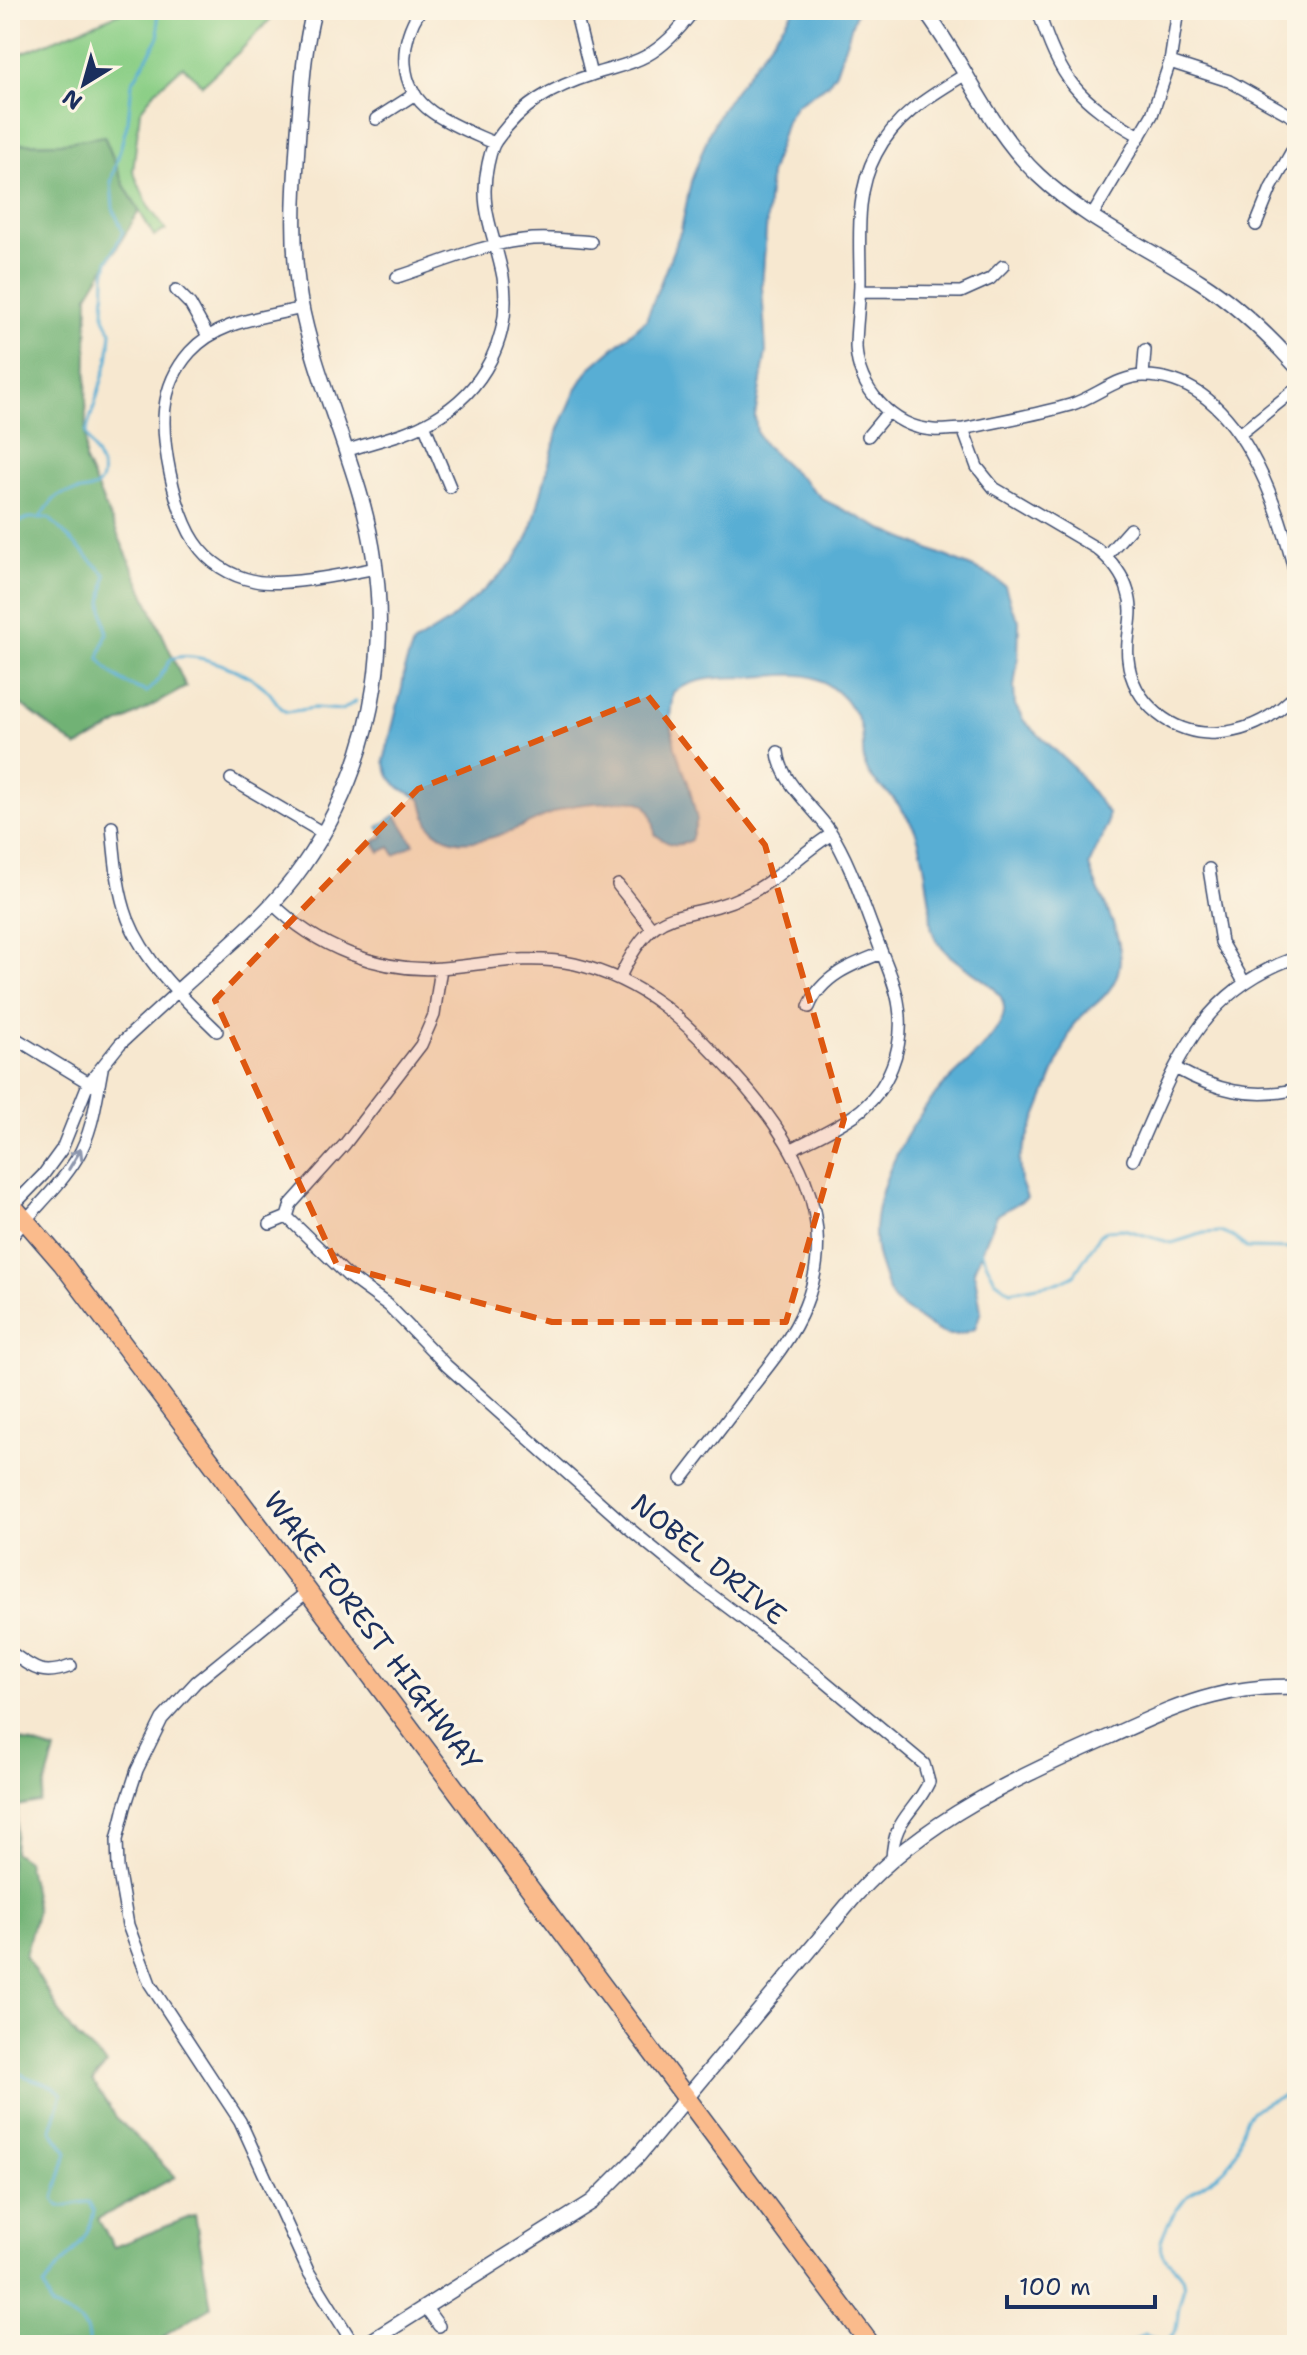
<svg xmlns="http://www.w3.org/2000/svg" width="1307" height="2355" viewBox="0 0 1307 2355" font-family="'Shantell Sans',sans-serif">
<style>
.green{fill:#8ccf87;stroke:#547f72;stroke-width:2}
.forest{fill:#71b274;stroke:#467069;stroke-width:2}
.water{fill:#58aed4;stroke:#3a6e99;stroke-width:2}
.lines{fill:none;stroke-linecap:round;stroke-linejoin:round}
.stream{stroke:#58aed4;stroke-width:3}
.minor-casing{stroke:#3c4b6f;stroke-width:14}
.tertiary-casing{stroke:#3c4b6f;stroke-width:17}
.trunk-casing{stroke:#3c4b6f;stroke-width:21}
.minor{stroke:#fff;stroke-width:11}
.tertiary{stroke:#fff;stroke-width:14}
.trunk{stroke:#fabb8c;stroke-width:18}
.oneway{stroke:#8d97ae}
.marked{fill:#de5710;fill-opacity:0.2;stroke:#de5710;stroke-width:6;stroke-dasharray:16 10;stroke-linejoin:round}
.labels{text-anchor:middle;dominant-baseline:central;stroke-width:7;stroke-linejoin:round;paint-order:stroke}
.street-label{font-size:28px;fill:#1b2f5e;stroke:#fcf5e5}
</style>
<rect width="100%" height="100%" fill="#fcf5e5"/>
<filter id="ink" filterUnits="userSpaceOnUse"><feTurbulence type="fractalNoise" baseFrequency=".0125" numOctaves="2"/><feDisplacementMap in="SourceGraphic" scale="16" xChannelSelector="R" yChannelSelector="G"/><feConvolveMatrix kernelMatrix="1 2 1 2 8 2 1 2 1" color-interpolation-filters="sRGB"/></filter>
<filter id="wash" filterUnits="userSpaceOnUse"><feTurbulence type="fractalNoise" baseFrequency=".006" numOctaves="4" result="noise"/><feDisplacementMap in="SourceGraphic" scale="32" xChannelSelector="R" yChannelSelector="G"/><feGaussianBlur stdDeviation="1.8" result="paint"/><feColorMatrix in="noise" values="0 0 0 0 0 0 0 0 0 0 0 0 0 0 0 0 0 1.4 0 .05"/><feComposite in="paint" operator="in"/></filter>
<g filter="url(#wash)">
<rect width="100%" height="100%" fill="#f7e8d0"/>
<path class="green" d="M 127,10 L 279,10 L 240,51 L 202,85 L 183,66 L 156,90 L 140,111 L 133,171 L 148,206 L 166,230 L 154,236 L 124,185 L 104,136 L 61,143 L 10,144 L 10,58 Z"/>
<path class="forest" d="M 104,136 L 124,185 L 139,211 L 88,295 L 85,461 L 186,687 L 77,747 L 10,696 L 10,144 L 61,143 Z
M 10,1737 L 55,1751 L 40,1802 L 18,1806 L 14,1852 L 27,1861 L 37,1910 L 25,1955 L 72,2032 L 107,2064 L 92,2081 L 116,2117 L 175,2177 L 98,2219 L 114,2247 L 195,2215 L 211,2307 L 170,2331 L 157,2345 L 10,2345 Z"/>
<path class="water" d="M 794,10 L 857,10 L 836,72 L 828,84 L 796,105 L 786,121 L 770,175 L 762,287 L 766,352 L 755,416 L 757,433 L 764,444 L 824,500 L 886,531 L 990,575 L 1005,586 L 1012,608 L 1019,620 L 1018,658 L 1014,687 L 1015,705 L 1024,721 L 1072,766 L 1108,813 L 1107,826 L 1089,865 C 1101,907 1142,954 1105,995 C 1095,1006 1083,1013 1073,1025 L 1019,1160 L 1021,1182 L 1027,1198 L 997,1215 L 974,1270 L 981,1311 L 975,1329 C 968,1331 958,1336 951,1335 C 937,1334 921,1319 909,1312 C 888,1299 889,1291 881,1268 C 858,1208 908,1120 951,1078 C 966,1063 1006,1030 1004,1007 C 1002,978 942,966 932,930 C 930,922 931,913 930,905 C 927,884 923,847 914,828 C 908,818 901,807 893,798 C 886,790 873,783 868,772 C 861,760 864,744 862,731 C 858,709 835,686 815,678 C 798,672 773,676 755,677 C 724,678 699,675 673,692 L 670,717 L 675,747 L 689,785 L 697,820 L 691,840 C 676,848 668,845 655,834 C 652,801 643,798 611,802 C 598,803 582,803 568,807 C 531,818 465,865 431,827 C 426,822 424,807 421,799 L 398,787 L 389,776 L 384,761 L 402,688 L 405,667 L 413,644 L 448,622 L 494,581 L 514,561 L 526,541 L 533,524 L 557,433 L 577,388 L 589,369 L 646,320 L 681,230 L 691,181 L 710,131 L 723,107 Z
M 396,815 L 414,844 L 395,855 L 390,847 L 380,852 L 374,842 L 384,836 L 378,827 Z"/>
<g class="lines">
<path class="stream" d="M 41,516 C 46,510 51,501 58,496 C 72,488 107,497 102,469 C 99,456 89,446 86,433 L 108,360 L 110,344 L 111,332 L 104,317 L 105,275 L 108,261 L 123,232 L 113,208 L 111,182 L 128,121 L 132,83 L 159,37 L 157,10
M 10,526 L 29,518 L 49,518 L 106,575 L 102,603 L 107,633 L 99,658 C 110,676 127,685 147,692 L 158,680 L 171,659 C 193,649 248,672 265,688 C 274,696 276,705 286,712 L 314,708 L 342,710 L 356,701
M 981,1251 L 995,1280 L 1010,1291 L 1060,1282 L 1074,1275 L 1100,1235 L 1108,1230 L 1123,1229 L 1172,1243 L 1204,1233 L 1220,1232 L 1233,1237 L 1247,1248 L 1297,1249
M 10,2066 C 26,2082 49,2080 62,2094 L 51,2130 L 67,2152 L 54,2199 L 59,2206 C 70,2207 78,2201 89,2202 L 94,2211 C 88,2247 60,2259 44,2287 L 52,2307 C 73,2316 87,2320 90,2345
M 1127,2345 L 1145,2334 L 1164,2342 C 1180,2334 1176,2321 1179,2306 C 1181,2295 1186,2288 1182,2277 C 1176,2263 1157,2259 1161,2242 C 1164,2228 1178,2205 1189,2195 C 1203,2182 1220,2178 1231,2161 C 1242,2145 1238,2124 1253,2111 C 1264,2101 1283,2097 1297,2090"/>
</g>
</g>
<g filter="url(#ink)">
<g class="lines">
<defs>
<path id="minor" d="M 420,10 C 399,43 397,87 432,112 C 450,125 474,134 494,143
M 575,10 L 591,75
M 1038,10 C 1060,80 1077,100 1140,136
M 1170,62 L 1229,81 L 1297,119
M 966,74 C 930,96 896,115 876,154 C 855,193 860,237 860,280 C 860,302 856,325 856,347 C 858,388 891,427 933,430 C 943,431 953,429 963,429 C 999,421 1035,415 1070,405 C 1096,397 1117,376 1144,376 C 1239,376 1280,508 1297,582
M 376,119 L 415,94
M 1092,216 L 1152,115 L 1170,62 L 1178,10
M 1256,225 L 1271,188 L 1297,142
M 397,277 C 438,264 480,245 523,240 C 545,237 568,240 591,242
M 176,290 L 190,304 L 208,336
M 860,291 L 961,292 L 990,279 L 1003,266
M 302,308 C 263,318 219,320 190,352 C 158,388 161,429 170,473 C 181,524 197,569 255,581 C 284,587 345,574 376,568
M 1143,376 L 1145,350
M 424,424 L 450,487
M 963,429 L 977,467 L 994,488 L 1096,548 C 1111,560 1123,574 1128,592 C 1136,615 1125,636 1128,659 C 1132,703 1173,736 1217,733 C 1249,731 1276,716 1297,693
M 1240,434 L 1297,388
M 868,436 L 888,412
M 346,451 C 374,441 407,435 432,420 C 484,391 513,336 503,277 C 495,235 478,208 488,164 C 490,156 491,148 496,141 C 521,104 553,87 594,74 C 612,68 630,65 646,56 C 666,45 681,28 694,10
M 1106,556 L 1130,529
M 778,752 C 781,783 813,806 830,831 C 851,864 862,902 876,937 C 884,960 896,983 899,1007 C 905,1046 889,1090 856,1114 C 836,1128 813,1138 792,1149
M 231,779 L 323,833
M 112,827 C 115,858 117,890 128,919 C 145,963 184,999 217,1031
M 1209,869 L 1221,942 L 1244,982
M 618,885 L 651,927
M 272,903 C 316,947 380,973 442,968 C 488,964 529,954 575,964 C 646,981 684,1021 732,1072 C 791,1136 842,1216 805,1306 C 793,1336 772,1362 752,1387 C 729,1418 706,1448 682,1479
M 441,968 L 434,1015 L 421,1045 L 345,1144 L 291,1204 L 287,1217 L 347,1275 L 388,1305 L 447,1366 L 631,1530 L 697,1584 L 816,1674 L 924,1764 L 929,1782 C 914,1814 893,1818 892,1860
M 619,979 C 658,895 679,927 746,895 C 778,880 802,852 832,834
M 809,1007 C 821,976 853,964 882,953
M 10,1035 L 94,1086
M 1175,1068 C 1215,1090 1252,1100 1297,1089
M 1133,1160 C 1174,1070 1195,992 1297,957
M 10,1209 L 43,1175 L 62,1149 L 88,1084 L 120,1044 L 178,991
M 270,1224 L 287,1217
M 10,1239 C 31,1211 59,1188 77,1158 C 93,1131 96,1100 102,1069
M 308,1591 L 196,1682 L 162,1719 L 137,1770 L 125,1807 L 117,1840 L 118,1868 L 128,1925 L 150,1984 L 240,2121 L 308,2271 L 354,2345
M 10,1652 C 34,1669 42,1677 71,1666
M 426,2308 L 439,2326"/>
<path id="tertiary" d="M 924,10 C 965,63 988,128 1038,175 C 1085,220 1147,247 1201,282 C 1237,305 1268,335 1297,367
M 178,991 C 220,952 269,915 302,867 C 380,755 398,621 359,491 C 341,430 311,361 300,299 C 290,241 295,182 299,124 C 302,85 304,47 314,10
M 365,2345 L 592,2202 L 638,2156 L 855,1896 C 923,1820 1020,1776 1111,1736 C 1144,1721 1177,1705 1213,1696 C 1240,1689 1269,1686 1297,1687"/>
<path id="trunk" d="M 10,1203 L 62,1263 L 147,1376 L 871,2345"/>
</defs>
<use href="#minor" class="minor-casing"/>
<use href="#tertiary" class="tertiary-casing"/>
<use href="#trunk" class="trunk-casing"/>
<use href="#minor" class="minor"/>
<use href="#tertiary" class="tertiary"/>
<use href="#trunk" class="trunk"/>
</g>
<defs><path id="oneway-shaft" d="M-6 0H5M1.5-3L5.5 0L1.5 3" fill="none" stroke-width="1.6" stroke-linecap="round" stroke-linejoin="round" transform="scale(2)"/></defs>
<use class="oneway" href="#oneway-shaft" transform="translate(75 1159) rotate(-59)"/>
</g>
<path class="marked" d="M 648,696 L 765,845 L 844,1119 L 786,1322 L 552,1322 L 337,1265 L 215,1000 L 418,789 Z"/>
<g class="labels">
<g class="street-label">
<text transform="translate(709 1559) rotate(39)">NOBEL DRIVE</text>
<text transform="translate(373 1631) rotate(53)">WAKE FOREST HIGHWAY</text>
</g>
</g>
<rect width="1307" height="2355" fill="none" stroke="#fcf5e5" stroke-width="40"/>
<g transform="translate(84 84) rotate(217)" stroke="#fcf5e5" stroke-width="6" paint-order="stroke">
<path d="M0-6L14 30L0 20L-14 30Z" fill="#1b2f5e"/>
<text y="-12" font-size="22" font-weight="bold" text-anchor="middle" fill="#1b2f5e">N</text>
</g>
<path d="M1007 2295v12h148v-12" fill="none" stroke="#1b2f5e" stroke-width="4"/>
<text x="1019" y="2295" font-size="24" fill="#1b2f5e" stroke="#fcf5e5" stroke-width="6" paint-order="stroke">100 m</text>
</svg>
